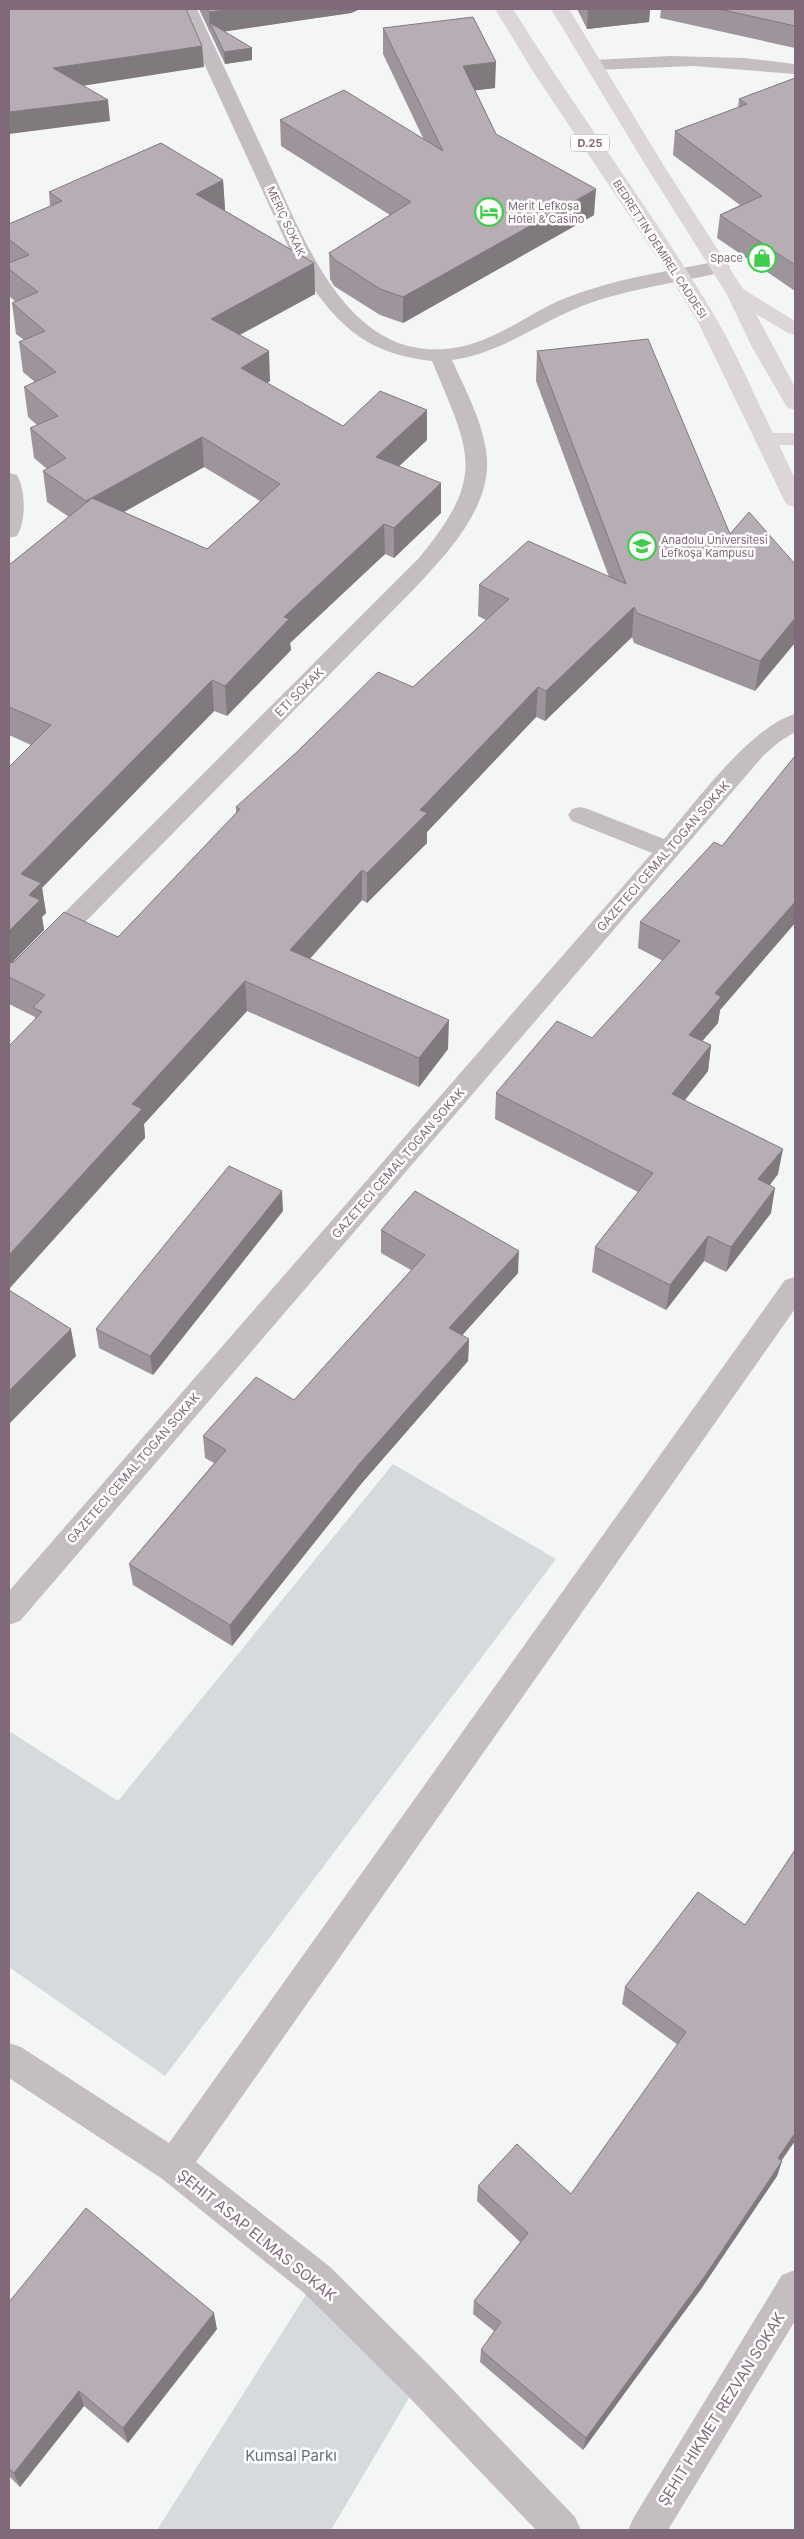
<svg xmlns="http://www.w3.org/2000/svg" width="804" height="2539" viewBox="0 0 804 2539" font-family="Inter,sans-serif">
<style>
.green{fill:#d5dadc}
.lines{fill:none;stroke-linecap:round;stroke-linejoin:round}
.minor{fill:#c4bec2;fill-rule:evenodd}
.major{fill:#dcd5d9;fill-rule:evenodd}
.wall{fill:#9d959b;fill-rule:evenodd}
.shaded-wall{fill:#80797e}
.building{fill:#b7adb4;stroke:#80797e}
.labels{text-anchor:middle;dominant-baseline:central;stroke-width:5;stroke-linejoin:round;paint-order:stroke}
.shield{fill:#fff;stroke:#a696a1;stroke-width:1}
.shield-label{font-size:11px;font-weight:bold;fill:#806979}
.far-poi-label{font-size:11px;fill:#806979;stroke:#fff;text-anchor:start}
.far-street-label{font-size:11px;fill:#806979;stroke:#fff}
.street-label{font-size:12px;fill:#806979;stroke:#fff}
.near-street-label{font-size:15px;fill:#806979;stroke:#fff}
.near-park-label{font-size:15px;fill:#676d78;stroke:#fff}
</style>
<rect width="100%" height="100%" fill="#f4f6f6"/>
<path class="green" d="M 393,1464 L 556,1559 L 165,2076 L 9,1967 L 9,1731 L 118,1801 Z
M 316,2279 L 419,2381 L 331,2530 L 157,2530 Z"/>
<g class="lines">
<path class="minor" d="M 179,9 L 197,9 C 220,59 244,109 267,159 C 305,240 349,372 464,346 C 499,338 530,313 563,299 C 613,279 667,271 720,261 L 727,263 L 730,267 L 727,271 C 679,283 629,288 582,306 C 538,323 500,354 452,360 C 465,389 481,418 486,450 C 495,504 449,551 415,588 L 18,990 L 9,992 L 9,968 L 418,559 C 488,475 470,453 432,361 C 360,353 335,321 296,264 Z
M 670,56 L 744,58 L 795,64 L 795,74 L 694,66 L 594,70 L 588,69 L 585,65 L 588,61 L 594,60 Z
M 9,473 L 17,475 C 26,490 26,522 17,536 L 9,538 Z
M 795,714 L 795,732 L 779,742 L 763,756 L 20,1621 L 9,1625 L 9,1591 L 652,853 L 572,821 L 568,815 L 572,809 L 580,807 L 588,809 L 664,839 C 695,803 750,727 795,714 Z
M 795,1277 L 795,1309 L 196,2162 L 329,2266 L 432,2368 L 575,2517 L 581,2530 L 536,2530 L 406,2394 L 303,2292 L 161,2178 L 9,2078 L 9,2043 L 21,2047 L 169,2143 L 785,1280 Z
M 795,2270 L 795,2321 L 668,2530 L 628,2530 L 634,2517 L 782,2275 Z"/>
<path class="major" d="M 495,9 L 513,9 C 578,114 654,213 717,320 C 738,356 754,395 773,433 L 795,433 L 795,445 L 779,445 L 795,479 L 795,507 L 787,505 L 784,500 L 698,322 L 669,275 L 534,73 Z
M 551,9 L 569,9 L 664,166 L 743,289 L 795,321 L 795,335 L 788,333 L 756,314 L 795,387 L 795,410 L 788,408 L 785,404 L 752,347 L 726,293 L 646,166 Z"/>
</g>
<path class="wall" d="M 199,9 L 360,9 L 351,13 L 224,31 L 252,48 L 252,60 L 225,64 Z
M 577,9 L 650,9 L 649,22 L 587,29 Z
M 661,9 L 795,9 L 795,48 L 660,18 Z
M 383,28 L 495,88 L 475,90 L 496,134 L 594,215 L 403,323 L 380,315 L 334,286 L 330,279 L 329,253 L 390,215 L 281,146 L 280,120 L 424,140 L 383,54 Z
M 795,78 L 795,291 L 717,238 L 720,215 L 740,205 L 673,155 L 675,131 L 738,108 L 739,99 Z
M 223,180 L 225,210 L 224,210 L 314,263 L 315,294 L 240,335 L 270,381 L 267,383 L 343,426 L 427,410 L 427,440 L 399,466 L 441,513 L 394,558 L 385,554 L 290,643 L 291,650 L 227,716 L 214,711 L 42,887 L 46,913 L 42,917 L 44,930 L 12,962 L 118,937 L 236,814 L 236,807 L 413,687 L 486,620 L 478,616 L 479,585 L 609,577 L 536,381 L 537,351 L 730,534 L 795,564 L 755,691 L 634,643 L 632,637 L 545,721 L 536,717 L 427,832 L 427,843 L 367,903 L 362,900 L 310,959 L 448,1049 L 419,1087 L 247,1011 L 144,1124 L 145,1138 L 35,1019 L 35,1017 L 9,1004 L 9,767 L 31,745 L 9,735 L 9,565 L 69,517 L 47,502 L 43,471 L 47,469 L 34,458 L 30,428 L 37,425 L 28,417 L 24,387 L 35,382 L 23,372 L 19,342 L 24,340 L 16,334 L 12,303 L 16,302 L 9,296 L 9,224 L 50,206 L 49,192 ZM 204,467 L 260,501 L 207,549 L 124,512 Z
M 795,756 L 795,923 L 720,1010 L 718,1023 L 702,1041 L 711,1045 L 708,1071 L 684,1101 L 778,1174 L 770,1185 L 771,1213 L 726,1272 L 704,1261 L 666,1310 L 592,1272 L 595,1247 L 638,1192 L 495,1119 L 496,1093 L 592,1038 L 663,961 L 638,948 L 640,922 L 722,846 Z
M 283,1211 L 153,1375 L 99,1348 L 96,1329 Z
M 381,1230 L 518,1273 L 462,1335 L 469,1339 L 468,1361 L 361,1484 L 232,1646 L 133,1585 L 129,1564 L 214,1463 L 205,1458 L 203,1436 L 294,1400 L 411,1270 L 381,1253 Z
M 698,1892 L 782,2161 L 777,2176 L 701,2289 L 583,2450 L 480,2362 L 481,2350 L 494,2331 L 473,2314 L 474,2301 L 520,2242 L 477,2201 L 478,2186 L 571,2194 L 678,2045 L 622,2004 L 625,1987 Z
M 9,2302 L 217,2329 L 128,2443 L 84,2406 L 20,2487 L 9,2476 Z"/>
<path class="shaded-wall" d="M 233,9 L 360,9 L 351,13 L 215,33 L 210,23 L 210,33 L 209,12 Z
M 588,9 L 650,9 L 649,22 L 587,29 Z
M 202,46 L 204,67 L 56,90 L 53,68 Z
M 252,48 L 252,60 L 225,64 L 224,52 Z
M 496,62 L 495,88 L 462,92 L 463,66 Z
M 108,100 L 110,121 L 9,134 L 9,112 Z
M 223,180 L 225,210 L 198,224 L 196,194 Z
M 596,189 L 594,215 L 403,323 L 403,297 Z
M 314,263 L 315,294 L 213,349 L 211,319 Z
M 269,351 L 270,381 L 243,398 L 241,368 Z
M 427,410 L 427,440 L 377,487 L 376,457 Z
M 202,437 L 204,467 L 90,531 L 86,501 Z
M 441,483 L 441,513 L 394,558 L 394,528 Z
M 384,524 L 385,554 L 290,643 L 291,650 L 227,716 L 225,686 L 284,617 Z
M 634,607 L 632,637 L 545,721 L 546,691 Z
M 795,618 L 795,643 L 755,691 L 760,661 Z
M 212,680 L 214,711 L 42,888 L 46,913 L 42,917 L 44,930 L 9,966 L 9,931 L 21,874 Z
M 538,687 L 536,717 L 427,832 L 427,843 L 367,903 L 367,873 L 420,810 Z
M 362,870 L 362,900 L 291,979 L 290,950 Z
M 795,902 L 795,923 L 720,1010 L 718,1023 L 685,1061 L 689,1035 L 715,993 Z
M 245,981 L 247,1011 L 144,1124 L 145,1138 L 9,1289 L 9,1255 L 132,1104 Z
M 449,1020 L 448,1049 L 419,1087 L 419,1058 Z
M 711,1045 L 708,1071 L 669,1120 L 672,1094 Z
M 783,1149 L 778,1174 L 754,1205 L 758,1179 Z
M 775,1188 L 771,1213 L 726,1272 L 731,1247 Z
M 282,1191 L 283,1211 L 153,1375 L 150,1356 Z
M 708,1236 L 704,1261 L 666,1310 L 670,1285 Z
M 519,1251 L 518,1273 L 449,1350 L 449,1328 Z
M 71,1329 L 76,1356 L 9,1424 L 9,1391 Z
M 469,1339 L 468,1361 L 361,1484 L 232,1646 L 230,1625 L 360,1463 Z
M 795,2133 L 795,2141 L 773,2173 L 778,2158 Z
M 782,2161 L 777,2176 L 701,2289 L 583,2450 L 586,2438 Z
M 214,2313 L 217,2329 L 128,2443 L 123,2428 Z
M 79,2391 L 84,2406 L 20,2487 L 14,2473 Z"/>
<path class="building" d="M 9,9 L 186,9 L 202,46 L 53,68 L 108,100 L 9,112 Z
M 207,9 L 233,9 L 209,12 Z
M 719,9 L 795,9 L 795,26 Z
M 473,17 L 496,62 L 463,66 L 496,134 L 596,189 L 403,297 L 380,289 L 334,259 L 329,253 L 411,202 L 280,120 L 344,90 L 443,151 L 383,28 Z
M 210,23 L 212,24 L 252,48 L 224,52 Z
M 795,78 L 795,265 L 720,215 L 762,196 L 675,131 L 747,104 L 739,99 Z
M 161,143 L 223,180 L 196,194 L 314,263 L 211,319 L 269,351 L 241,368 L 343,426 L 380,391 L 427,410 L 376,457 L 441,483 L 394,528 L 384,524 L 284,617 L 289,619 L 225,686 L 212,680 L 21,874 L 41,883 L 29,895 L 40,900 L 9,931 L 9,767 L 51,725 L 9,707 L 9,565 L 92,498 L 207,549 L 280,484 L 202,437 L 86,501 L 43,471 L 66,458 L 30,428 L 58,416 L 24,387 L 56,372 L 19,342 L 45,331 L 12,303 L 38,292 L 9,269 L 9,263 L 29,255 L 9,239 L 9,224 L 62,201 L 49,192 Z
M 648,339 L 730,534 L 749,512 L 795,564 L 795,618 L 760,661 L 637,613 L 634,607 L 546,691 L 538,687 L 420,810 L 427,813 L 367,873 L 362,870 L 290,950 L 449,1020 L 419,1058 L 245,981 L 132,1104 L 142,1109 L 9,1255 L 9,1046 L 42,1012 L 33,1007 L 45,995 L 9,977 L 9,963 L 14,962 L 64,912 L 118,937 L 240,809 L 236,807 L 298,751 L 378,672 L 413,687 L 509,599 L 479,585 L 528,541 L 626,584 L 537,351 Z
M 795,756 L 795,902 L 715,993 L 721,997 L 689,1035 L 711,1045 L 672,1094 L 783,1149 L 758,1179 L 775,1188 L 731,1247 L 708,1236 L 670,1285 L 595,1247 L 653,1173 L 496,1093 L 557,1021 L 592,1038 L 680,941 L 640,922 L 714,842 L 722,846 Z
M 229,1166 L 282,1191 L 150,1356 L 96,1329 Z
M 415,1191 L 519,1251 L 449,1328 L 469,1339 L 360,1463 L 230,1625 L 129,1564 L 226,1450 L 203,1436 L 256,1377 L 294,1400 L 425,1255 L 381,1230 Z
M 9,1290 L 71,1329 L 9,1391 Z
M 795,1850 L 795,2133 L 778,2158 L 782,2161 L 705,2276 L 586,2438 L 481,2350 L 501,2322 L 474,2301 L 528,2233 L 478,2186 L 517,2144 L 571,2194 L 686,2032 L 625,1987 L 698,1892 L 745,1925 Z
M 86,2208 L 214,2313 L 123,2428 L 79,2391 L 14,2473 L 9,2469 L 9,2302 Z"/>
<defs>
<symbol id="hotel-ring" viewBox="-11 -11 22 22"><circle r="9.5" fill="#fff" stroke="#3ecc4b" stroke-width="1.5"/><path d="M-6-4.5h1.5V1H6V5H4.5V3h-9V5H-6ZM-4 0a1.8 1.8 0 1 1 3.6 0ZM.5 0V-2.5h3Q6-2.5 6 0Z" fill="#3ecc4b"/></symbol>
<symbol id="shop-ring" viewBox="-11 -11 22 22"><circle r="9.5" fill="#fff" stroke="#3ecc4b" stroke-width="1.5"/><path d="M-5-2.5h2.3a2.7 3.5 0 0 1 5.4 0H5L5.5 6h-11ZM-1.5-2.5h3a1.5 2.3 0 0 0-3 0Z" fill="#3ecc4b"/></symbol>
<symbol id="university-ring" viewBox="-11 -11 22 22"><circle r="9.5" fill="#fff" stroke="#3ecc4b" stroke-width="1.5"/><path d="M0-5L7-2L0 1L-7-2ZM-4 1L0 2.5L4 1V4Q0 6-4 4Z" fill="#3ecc4b"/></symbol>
</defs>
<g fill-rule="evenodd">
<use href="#hotel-ring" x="473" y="196" width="32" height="32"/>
<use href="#shop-ring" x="746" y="242" width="32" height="32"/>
<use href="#university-ring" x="626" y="530" width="32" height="32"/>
</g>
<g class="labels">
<rect class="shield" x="571" y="134.5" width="38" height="17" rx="4"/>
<g class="shield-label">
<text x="590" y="143">D.25</text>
</g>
<g class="far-poi-label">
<text x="508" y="206">Merit Lefkoşa<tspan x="508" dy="13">Hotel &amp; Casino</tspan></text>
<text x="743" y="258" text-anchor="end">Space</text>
<text x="661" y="540">Anadolu Üniversitesi<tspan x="661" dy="13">Lefkoşa Kampusu</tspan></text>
</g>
<g class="far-street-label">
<text transform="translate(286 221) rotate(65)">MERIÇ SOKAK</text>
<text transform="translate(660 249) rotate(57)">BEDRETTIN DEMIREL CADDESI</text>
</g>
<g class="street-label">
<text transform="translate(299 692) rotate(-45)">ETI SOKAK</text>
<text transform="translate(663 856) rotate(-49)">GAZETECI CEMAL TOGAN SOKAK</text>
<text transform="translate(398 1163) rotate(-49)">GAZETECI CEMAL TOGAN SOKAK</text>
<text transform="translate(133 1468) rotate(-49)">GAZETECI CEMAL TOGAN SOKAK</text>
</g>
<g class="near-street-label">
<text transform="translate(257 2235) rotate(39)">ŞEHIT ASAP ELMAS SOKAK</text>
<text transform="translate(721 2409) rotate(-58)">ŞEHIT HIKMET REZVAN SOKAK</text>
</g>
<g class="near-park-label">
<text x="291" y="2455">Kumsal Parkı</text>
</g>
</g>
<rect width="804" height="2539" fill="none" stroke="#806979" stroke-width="20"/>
</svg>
